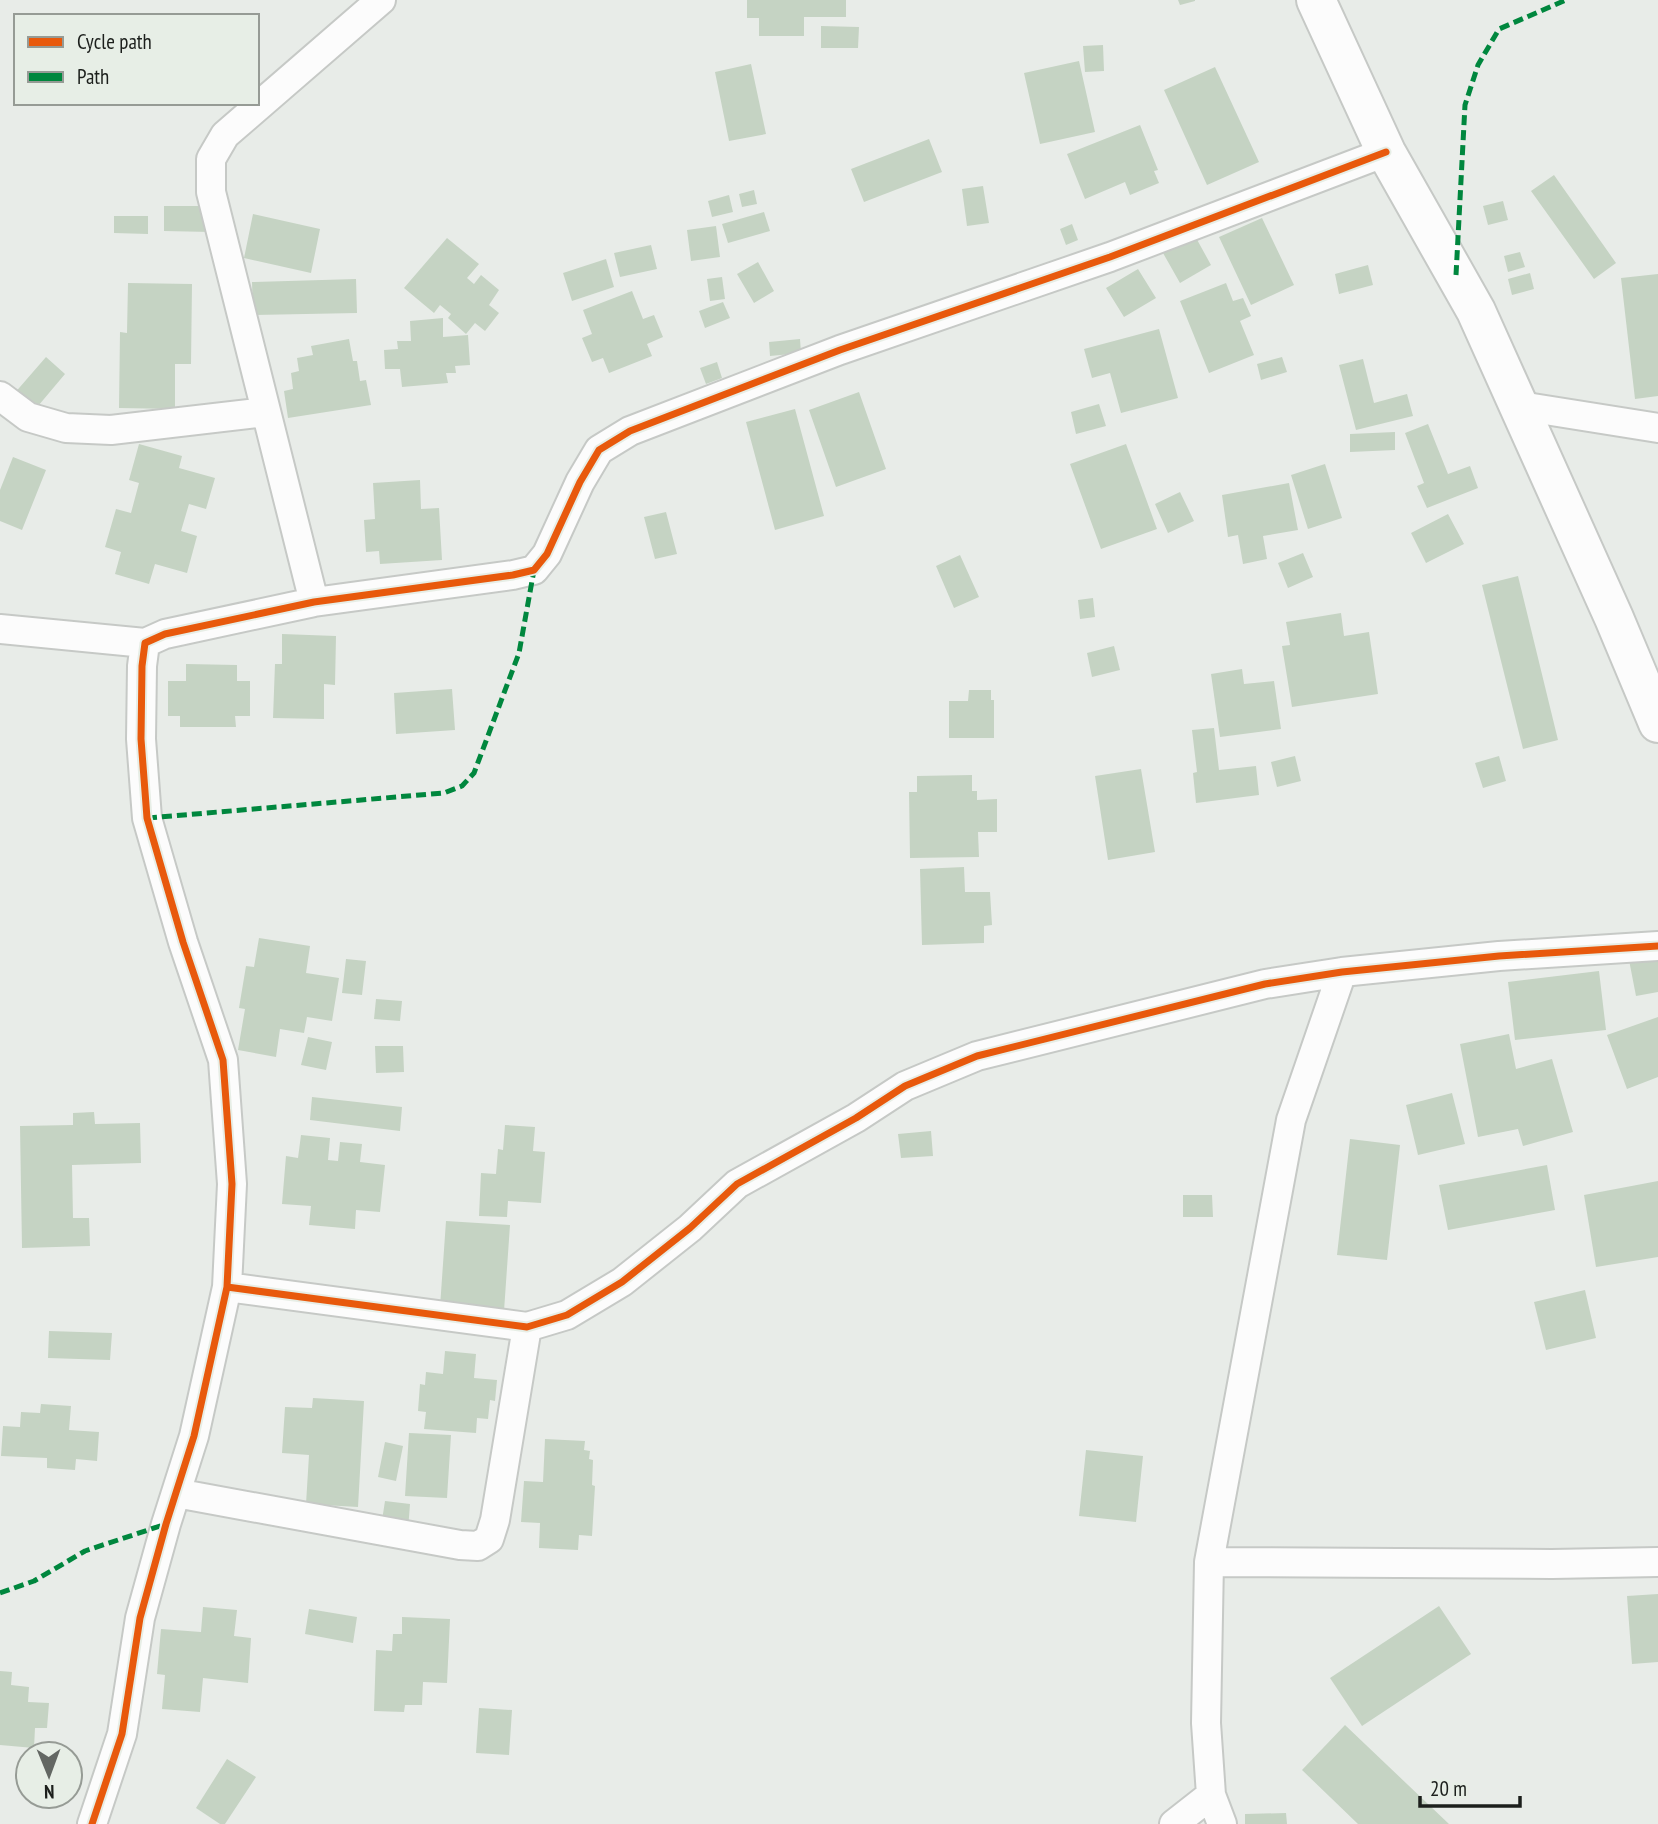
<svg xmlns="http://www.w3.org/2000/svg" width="1658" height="1824" viewBox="0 0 1658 1824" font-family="'PT Sans Narrow',sans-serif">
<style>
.building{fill:#c5d3c3}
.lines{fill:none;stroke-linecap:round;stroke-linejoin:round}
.street-casing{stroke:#c6c9c6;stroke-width:32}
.secondary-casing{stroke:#c6c9c6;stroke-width:42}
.street{stroke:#fcfcfc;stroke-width:28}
.secondary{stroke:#fcfcfc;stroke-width:38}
.quiet{stroke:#00873e;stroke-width:5;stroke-dasharray:10 5;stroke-linecap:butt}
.cycleway-casing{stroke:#e7eee6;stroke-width:11}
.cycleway{stroke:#e8590c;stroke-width:7}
</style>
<rect width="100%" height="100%" fill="#e8ece8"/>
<path class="building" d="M 747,0 L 846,0 L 846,17 L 804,17 L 804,36 L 759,36 L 759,18 L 747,18 Z
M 1178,0 L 1195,0 L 1195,1 L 1180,5 Z
M 821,26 L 859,27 L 858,48 L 821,48 Z
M 1103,45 L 1104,71 L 1085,72 L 1083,46 Z
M 1079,61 L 1095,132 L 1040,144 L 1024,73 Z
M 751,64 L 766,134 L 729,141 L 715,72 Z
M 1215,67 L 1259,162 L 1207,185 L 1164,90 Z
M 1140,125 L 1158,170 L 1154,171 L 1159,183 L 1130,195 L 1125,182 L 1085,199 L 1067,154 Z
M 929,139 L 942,172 L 864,202 L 851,169 Z
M 1554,175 L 1616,263 L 1594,279 L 1531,191 Z
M 983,186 L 989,223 L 967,226 L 962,189 Z
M 754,190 L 757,204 L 742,207 L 739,194 Z
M 729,195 L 733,212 L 712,217 L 708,201 Z
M 1503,201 L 1508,220 L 1488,225 L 1483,206 Z
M 164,206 L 212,206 L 211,232 L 164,231 Z
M 764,212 L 770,231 L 728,243 L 722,224 Z
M 253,214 L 320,229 L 311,273 L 244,258 Z
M 114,216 L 148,216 L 148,234 L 114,233 Z
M 1262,218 L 1294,285 L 1251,305 L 1219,237 Z
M 1072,224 L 1078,240 L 1066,245 L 1060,229 Z
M 716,226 L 720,257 L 691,261 L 687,230 Z
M 1195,236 L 1211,265 L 1180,283 L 1163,253 Z
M 447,238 L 479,264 L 467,278 L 474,284 L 481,275 L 499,290 L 489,305 L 499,313 L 485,331 L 475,323 L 466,334 L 448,318 L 451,314 L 440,305 L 434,313 L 404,288 Z
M 651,245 L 657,269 L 620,277 L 614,253 Z
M 1520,252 L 1525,267 L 1508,272 L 1504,256 Z
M 606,259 L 614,287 L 572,301 L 563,273 Z
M 758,262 L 774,291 L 754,303 L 737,274 Z
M 1368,265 L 1373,285 L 1339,294 L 1335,274 Z
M 1138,269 L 1156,298 L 1124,317 L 1106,288 Z
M 1530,273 L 1534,289 L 1512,295 L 1508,279 Z
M 1658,274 L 1658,396 L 1635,399 L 1621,278 Z
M 722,277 L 725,299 L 710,301 L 707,279 Z
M 356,279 L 357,313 L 253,315 L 252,282 Z
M 128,283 L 192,284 L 191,364 L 175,364 L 175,409 L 119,408 L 120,332 L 127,333 Z
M 1226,283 L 1233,301 L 1243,298 L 1251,316 L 1240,321 L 1254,355 L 1209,373 L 1180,301 Z
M 632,291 L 643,319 L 654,315 L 663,337 L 647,344 L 652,356 L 609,373 L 603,358 L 592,362 L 582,338 L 592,334 L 583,310 Z
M 723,302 L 730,318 L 705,328 L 699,311 Z
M 443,318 L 443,337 L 468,335 L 470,365 L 455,366 L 456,373 L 446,373 L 448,383 L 402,387 L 400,369 L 385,369 L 384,350 L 398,349 L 397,341 L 411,341 L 410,321 Z
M 1159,329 L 1178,398 L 1121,413 L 1110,373 L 1092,378 L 1084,349 Z
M 349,339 L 353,361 L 357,361 L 360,381 L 366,380 L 371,405 L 288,418 L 284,391 L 293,389 L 291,373 L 299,371 L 297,358 L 313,355 L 311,346 Z
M 800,339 L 801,353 L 770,356 L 769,342 Z
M 46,357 L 65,374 L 33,412 L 13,395 Z
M 1282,357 L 1287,372 L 1261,380 L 1257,364 Z
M 1363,359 L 1374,403 L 1407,394 L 1413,416 L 1356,430 L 1339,365 Z
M 717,362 L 722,378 L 706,384 L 700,368 Z
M 859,392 L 886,469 L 836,487 L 809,410 Z
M 1099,404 L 1106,426 L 1076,434 L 1071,412 Z
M 795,409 L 824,516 L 775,530 L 746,422 Z
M 1428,424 L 1448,474 L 1470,466 L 1478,488 L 1427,508 L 1417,486 L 1424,483 L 1405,433 Z
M 1395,432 L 1395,450 L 1350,452 L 1350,434 Z
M 139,444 L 182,456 L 179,468 L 215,478 L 206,509 L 189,504 L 181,531 L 197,536 L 187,573 L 155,564 L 149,584 L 115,574 L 121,552 L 105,547 L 116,509 L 131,513 L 139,483 L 129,480 Z
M 1126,444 L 1157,529 L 1101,549 L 1070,464 Z
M 13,457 L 46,470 L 22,530 L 0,521 L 0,490 Z
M 1325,464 L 1342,518 L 1308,529 L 1291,475 Z
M 420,480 L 421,509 L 439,508 L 442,560 L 380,564 L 379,551 L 366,552 L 364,520 L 375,519 L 373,483 Z
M 1289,483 L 1298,530 L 1263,536 L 1267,559 L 1243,564 L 1238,535 L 1228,537 L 1222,495 Z
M 1180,492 L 1194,521 L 1168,533 L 1155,504 Z
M 666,512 L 677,554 L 655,559 L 644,517 Z
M 1448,514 L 1464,544 L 1426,563 L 1411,533 Z
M 1303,553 L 1313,577 L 1288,588 L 1278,563 Z
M 960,555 L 979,597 L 954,608 L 936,566 Z
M 1518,576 L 1558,740 L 1523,749 L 1482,585 Z
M 1093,598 L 1095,617 L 1080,619 L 1078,600 Z
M 1341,613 L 1344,636 L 1369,632 L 1378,694 L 1292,707 L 1282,646 L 1290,645 L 1286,622 Z
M 282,634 L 336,636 L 335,685 L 324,684 L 324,719 L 273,718 L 275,664 L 282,664 Z
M 1114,646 L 1120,670 L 1092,677 L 1087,653 Z
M 186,664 L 237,665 L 237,681 L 250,681 L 250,716 L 235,716 L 236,727 L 180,727 L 180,716 L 168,716 L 168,681 L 186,681 Z
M 1242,669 L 1244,684 L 1274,681 L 1281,729 L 1220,737 L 1211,674 Z
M 452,689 L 455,730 L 396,734 L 394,693 Z
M 969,690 L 991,690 L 991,700 L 994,700 L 994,738 L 949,738 L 949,701 L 968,701 Z
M 1214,728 L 1219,770 L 1256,766 L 1259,795 L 1196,803 L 1193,773 L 1197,772 L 1192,730 Z
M 1295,756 L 1301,781 L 1277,787 L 1271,762 Z
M 1499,756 L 1506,781 L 1483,788 L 1475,763 Z
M 1141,769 L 1155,852 L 1108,860 L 1095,776 Z
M 972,775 L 972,791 L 977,791 L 977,800 L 997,799 L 997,832 L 978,832 L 979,857 L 910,858 L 909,792 L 917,792 L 917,776 Z
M 964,867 L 965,892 L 990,892 L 992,925 L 984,926 L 984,943 L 922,945 L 920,869 Z
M 259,938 L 310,946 L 306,973 L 339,978 L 332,1021 L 307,1017 L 304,1033 L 280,1029 L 276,1057 L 238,1050 L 245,1009 L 239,1008 L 246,966 L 254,967 Z
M 1658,954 L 1658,992 L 1636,996 L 1629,960 Z
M 346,959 L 366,961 L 362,995 L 342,993 Z
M 1599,971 L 1606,1030 L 1515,1040 L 1508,982 Z
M 376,999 L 402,1001 L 400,1021 L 374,1019 Z
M 1658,1017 L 1658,1077 L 1627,1089 L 1607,1035 Z
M 1509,1034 L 1516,1069 L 1552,1059 L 1573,1132 L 1523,1146 L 1518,1129 L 1478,1137 L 1460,1044 Z
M 308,1037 L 332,1042 L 326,1070 L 301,1065 Z
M 375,1046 L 403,1046 L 404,1072 L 376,1073 Z
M 1452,1093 L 1465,1144 L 1418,1155 L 1406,1105 Z
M 312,1097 L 402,1107 L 400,1131 L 310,1120 Z
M 94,1112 L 95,1124 L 140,1123 L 141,1163 L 72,1165 L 73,1218 L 89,1218 L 90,1246 L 22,1248 L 20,1126 L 73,1125 L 73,1113 Z
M 505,1125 L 535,1127 L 533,1151 L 545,1152 L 541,1203 L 508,1201 L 507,1217 L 479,1216 L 481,1173 L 496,1174 L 498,1149 L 503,1150 Z
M 931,1131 L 933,1156 L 901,1158 L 898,1134 Z
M 301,1135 L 330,1138 L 328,1160 L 338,1161 L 340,1142 L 362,1144 L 360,1162 L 385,1165 L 380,1212 L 356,1210 L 355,1229 L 309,1225 L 311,1206 L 282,1204 L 286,1156 L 298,1158 Z
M 1350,1139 L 1400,1145 L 1387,1260 L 1337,1255 Z
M 1547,1165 L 1555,1210 L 1448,1230 L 1439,1185 Z
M 1658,1181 L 1658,1257 L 1596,1267 L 1584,1195 Z
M 1183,1195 L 1212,1195 L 1213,1217 L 1183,1217 Z
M 446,1221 L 510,1225 L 504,1311 L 440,1307 Z
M 1585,1290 L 1596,1338 L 1546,1350 L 1534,1302 Z
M 49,1331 L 112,1333 L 110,1360 L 48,1358 Z
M 445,1351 L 476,1354 L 474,1378 L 497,1380 L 495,1401 L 490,1400 L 488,1419 L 477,1418 L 476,1433 L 424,1429 L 426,1412 L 418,1411 L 420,1384 L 425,1385 L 426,1372 L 443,1374 Z
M 313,1398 L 364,1401 L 358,1507 L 306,1504 L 309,1455 L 282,1453 L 285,1407 L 312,1408 Z
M 41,1404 L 71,1406 L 69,1430 L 99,1432 L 97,1461 L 76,1459 L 75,1470 L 47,1468 L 47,1458 L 1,1456 L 3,1426 L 20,1427 L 21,1412 L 40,1413 Z
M 409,1433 L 451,1435 L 447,1498 L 405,1496 Z
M 545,1439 L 585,1441 L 584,1450 L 590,1451 L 589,1459 L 593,1460 L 592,1485 L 595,1486 L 592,1536 L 579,1535 L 578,1550 L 539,1548 L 540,1523 L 521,1522 L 524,1481 L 543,1482 Z
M 385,1442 L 403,1446 L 396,1481 L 378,1477 Z
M 1086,1450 L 1143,1456 L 1136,1522 L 1079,1516 Z
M 385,1501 L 410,1504 L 408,1530 L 381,1527 Z
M 1658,1594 L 1658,1662 L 1632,1664 L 1627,1596 Z
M 1439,1606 L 1471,1654 L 1362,1726 L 1330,1678 Z
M 203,1607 L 237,1610 L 234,1636 L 251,1638 L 248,1683 L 203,1678 L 200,1712 L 162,1709 L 165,1675 L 157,1674 L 161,1629 L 201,1632 Z
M 309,1609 L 357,1617 L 353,1643 L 305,1634 Z
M 402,1617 L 450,1619 L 447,1683 L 423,1682 L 422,1705 L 405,1705 L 404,1712 L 374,1711 L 376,1650 L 392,1651 L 393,1634 L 402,1634 Z
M 0,1671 L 12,1672 L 11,1685 L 29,1687 L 28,1702 L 49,1703 L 47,1728 L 35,1728 L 34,1748 L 0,1745 Z
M 479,1708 L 512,1710 L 509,1755 L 476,1753 Z
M 1345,1725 L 1449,1824 L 1358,1824 L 1302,1770 Z
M 227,1759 L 256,1777 L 225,1824 L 220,1824 L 196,1808 Z
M 1286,1813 L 1287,1824 L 1245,1824 L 1245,1814 Z"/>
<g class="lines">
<defs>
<path id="street" d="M 0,396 L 28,417 L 66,428 L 111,430 L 266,412
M 1520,406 L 1658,428
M 314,602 L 211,192 L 211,159 L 225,135 L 381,0
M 0,629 L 145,643
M 227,1287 L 527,1327 L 567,1315 L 622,1282 L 690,1228 L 737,1184 L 856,1118 L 905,1086 L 977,1056 L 1265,984 L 1342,972 L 1499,956 L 1658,946
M 176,1493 L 460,1545 L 478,1546 L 489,1539 L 495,1520 L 527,1327
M 1209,1562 L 1552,1564 L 1658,1562
M 92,1824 L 122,1734 L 140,1618 L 166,1524 L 194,1436 L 227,1287 L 232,1184 L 223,1060 L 183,942 L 147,818 L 141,739 L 142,666 L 145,643 L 165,634 L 314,602 L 513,575 L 534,570 L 547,554 L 580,482 L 599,450 L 630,431 L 840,350 L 1110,257 L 1386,152
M 1174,1824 L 1211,1795
M 1222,1824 L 1211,1795 L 1206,1723 L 1209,1562 L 1291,1120 L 1342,972"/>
<path id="secondary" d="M 1316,0 L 1386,152 L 1476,311 L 1614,618 L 1658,723"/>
</defs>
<use href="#street" class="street-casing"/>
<use href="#secondary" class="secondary-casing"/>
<use href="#street" class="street"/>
<use href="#secondary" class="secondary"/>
<path class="quiet" d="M 1456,275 L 1465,105 L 1478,65 L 1499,29 L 1566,0
M 147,818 L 444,793 L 462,786 L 474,773 L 519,653 L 534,570
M 0,1593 L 34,1581 L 85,1551 L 166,1524"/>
<defs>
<path id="cycleway" d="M 227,1287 L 527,1327 L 567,1315 L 622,1282 L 690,1228 L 737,1184 L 856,1118 L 905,1086 L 977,1056 L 1265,984 L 1342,972 L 1499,956 L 1658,946
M 92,1824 L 122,1734 L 140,1618 L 166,1524 L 194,1436 L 227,1287 L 232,1184 L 223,1060 L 183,942 L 147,818 L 141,739 L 142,666 L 145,643 L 165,634 L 314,602 L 513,575 L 534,570 L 547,554 L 580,482 L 599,450 L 630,431 L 840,350 L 1110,257 L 1386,152"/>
</defs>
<use href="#cycleway" class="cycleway-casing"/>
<use href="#cycleway" class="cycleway"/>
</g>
<rect x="14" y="14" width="245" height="91" fill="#e7eee6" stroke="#969b95" stroke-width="2"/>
<rect x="28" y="37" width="35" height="10" fill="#e8590c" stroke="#969b95" stroke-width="2"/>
<text x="77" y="49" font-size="21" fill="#1c1f1c">Cycle path</text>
<rect x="28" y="72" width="35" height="10" fill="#00873e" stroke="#969b95" stroke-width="2"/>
<text x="77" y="84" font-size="21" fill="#1c1f1c">Path</text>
<g transform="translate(49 1775) rotate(179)"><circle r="33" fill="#e7eee6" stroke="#969b95" stroke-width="2"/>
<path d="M0-5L12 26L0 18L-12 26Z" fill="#636763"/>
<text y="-10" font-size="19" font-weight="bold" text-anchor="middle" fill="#1c1f1c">N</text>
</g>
<path d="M1420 1796v10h100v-10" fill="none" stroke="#1c1f1c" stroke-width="3.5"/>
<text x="1430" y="1796" font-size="21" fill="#1c1f1c" stroke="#e7eee6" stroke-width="5" paint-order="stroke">20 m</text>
</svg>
